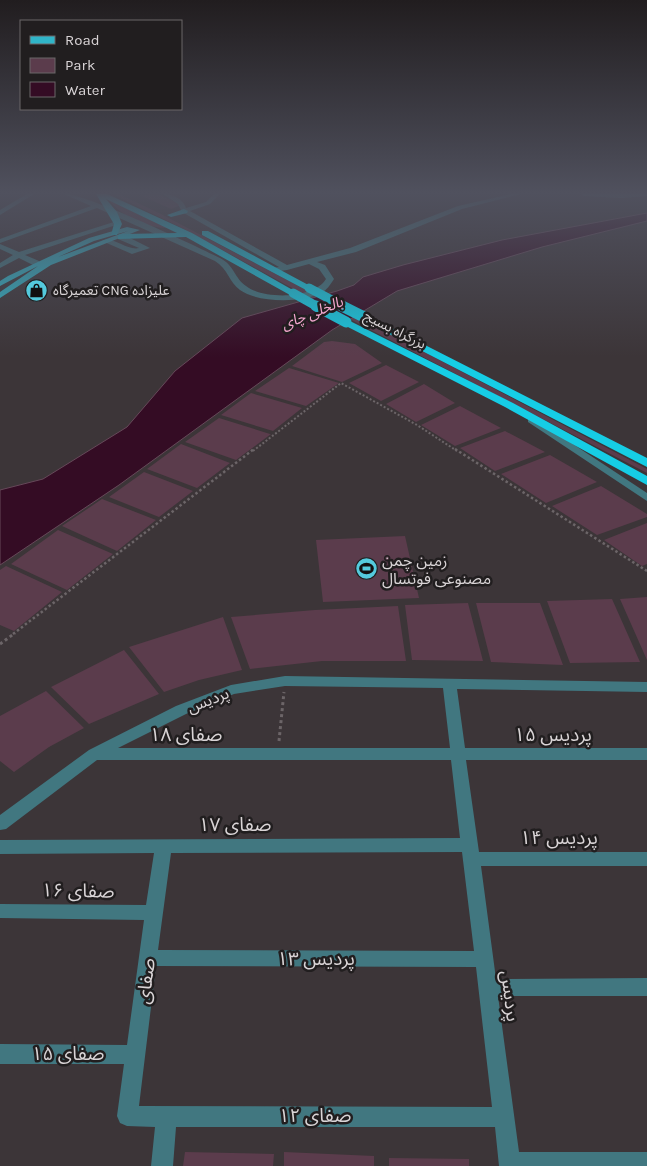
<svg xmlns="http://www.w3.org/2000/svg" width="647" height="1166" viewBox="0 0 647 1166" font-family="Karla,'Noto Sans Arabic',sans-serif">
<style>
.green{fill:#5b3c4c}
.water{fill:#340c24;stroke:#664859}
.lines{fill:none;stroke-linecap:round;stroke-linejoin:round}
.path-far2{stroke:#6c6568;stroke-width:2;stroke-dasharray:2 2;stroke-linecap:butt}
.path-far1{stroke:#6c6568;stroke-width:2.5;stroke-dasharray:2.5 2.5;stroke-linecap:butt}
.path{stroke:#6c6568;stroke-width:3;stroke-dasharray:3 3;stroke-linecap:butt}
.minor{fill:#417780;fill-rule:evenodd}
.major{fill:#30b5c8;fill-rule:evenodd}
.highway{fill:#16cde5;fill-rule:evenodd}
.highway-bridge-far1{stroke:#16cde5;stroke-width:9}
.highway-bridge{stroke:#16cde5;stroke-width:11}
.labels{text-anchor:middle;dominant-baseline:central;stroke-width:5;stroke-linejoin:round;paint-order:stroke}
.far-poi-label{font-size:14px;fill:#d9d4d6;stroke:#211e1f;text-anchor:start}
.far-street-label{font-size:14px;fill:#d9d4d6;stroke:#211e1f}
.far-water-label{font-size:15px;font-style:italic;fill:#f1a5cd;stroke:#211e1f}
.poi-label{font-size:16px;fill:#d9d4d6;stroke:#211e1f;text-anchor:start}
.street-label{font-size:16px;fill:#d9d4d6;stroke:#211e1f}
.near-street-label{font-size:19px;fill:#d9d4d6;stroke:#211e1f}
</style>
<rect width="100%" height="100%" fill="#3c3538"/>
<path class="green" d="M 112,194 L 119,194 L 161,214 L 647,469 L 647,473 L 338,313 L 184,229 Z
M 149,194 L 157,194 L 179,203 L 179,206 L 171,209 L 142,196 Z
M 109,200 L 167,228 C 147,228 121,216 109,200 Z
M 332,341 L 355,344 L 382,363 L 342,382 L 292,366 L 324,342 Z
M 386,365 L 419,382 L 381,401 L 349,383 Z
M 289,368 L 339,383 L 306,406 L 255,391 Z
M 424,384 L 455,403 L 416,422 L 386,404 Z
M 251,393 L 302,408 L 273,431 L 221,415 Z
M 460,406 L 501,428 L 455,446 L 421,425 Z
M 219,418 L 270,434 L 271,434 L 236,460 L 185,442 Z
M 505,431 L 545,452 L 495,471 L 460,448 Z
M 181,444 L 230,463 L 197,488 L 147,469 Z
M 550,455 L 597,482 L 546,503 L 501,474 Z
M 144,472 L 193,491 L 159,517 L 109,497 Z
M 601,486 L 647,514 L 647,517 L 597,535 L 552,506 Z
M 102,499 L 156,520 L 117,551 L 62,526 Z
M 647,523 L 647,564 L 642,566 L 604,540 Z
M 58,530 L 113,554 L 67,590 L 11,564 Z
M 405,536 L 419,598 L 323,602 L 316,540 Z
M 6,566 L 62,592 L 14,631 L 0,625 L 0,570 Z
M 647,597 L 647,660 L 620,599 Z
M 612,599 L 640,662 L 570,663 L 547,601 Z
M 468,603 L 483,661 L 412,660 L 405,605 Z
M 476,603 L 540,603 L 563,665 L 491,662 Z
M 398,606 L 406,661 L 322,661 L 250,669 L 231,617 L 315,610 Z
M 223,617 L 242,670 L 199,680 L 164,692 L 129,647 Z
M 124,650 L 159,694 L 89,724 L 51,687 Z
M 46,691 L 84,728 L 49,747 L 14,772 L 0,761 L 0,716 Z
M 185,1152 L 274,1154 L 273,1166 L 183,1166 Z
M 284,1152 L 374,1156 L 374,1166 L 284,1166 Z
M 389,1158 L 469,1159 L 469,1166 L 389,1166 Z"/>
<path class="water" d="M 647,213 L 647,221 L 542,247 L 397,291 L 332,330 L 119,485 L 0,565 L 0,490 L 43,479 L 127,427 L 175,371 L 242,318 L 337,291 L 354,285 L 363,277 L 403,265 L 502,240 Z"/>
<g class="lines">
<path class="path-far2" d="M 253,451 L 341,383 L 417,425 L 457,451"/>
<path class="path-far1" d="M 455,449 L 647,571
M 13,634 L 254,449"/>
<path class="path" d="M 0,644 L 15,633
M 279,741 L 284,692"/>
<path class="minor" d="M 27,194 L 34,194 L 0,215 L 0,210 Z
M 64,194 C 83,192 196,246 220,258 C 234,265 235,279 246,286 C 264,300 314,299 326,279 L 319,269 L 309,264 L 287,270 L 273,272 L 273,268 L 279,267 L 182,212 L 178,204 L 163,194 C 173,194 183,199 186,208 L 206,202 L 214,194 L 220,194 L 210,204 L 190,211 L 287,265 L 350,248 L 458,206 L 511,194 L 521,194 L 462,209 L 356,252 L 317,262 L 325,265 L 334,279 C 330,285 327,290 321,293 C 302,303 258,303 240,290 C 229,282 228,269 215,261 L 97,208 L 0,243 L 0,239 L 91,206 Z
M 581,194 L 647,194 L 647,196 L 621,198 L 584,196 Z
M 117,221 L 120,223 L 119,224 L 25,255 L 39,261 L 39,265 L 33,265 L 19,258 L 0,268 L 0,263 L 13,255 L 0,249 L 0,244 L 19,252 Z
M 118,235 L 124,235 L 150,248 L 132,254 L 102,241 C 112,235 127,251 139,248 L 118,239 Z
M 532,417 L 647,493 L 647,501 L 528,422 L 528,418 Z
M 285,676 L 647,682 L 647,692 L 457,689 L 465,748 L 647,748 L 647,760 L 466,760 L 479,852 L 647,852 L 647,866 L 481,866 L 496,979 L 647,978 L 647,996 L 498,996 L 519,1152 L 647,1152 L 647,1166 L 499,1166 L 495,1127 L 176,1127 L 173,1166 L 151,1166 L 155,1127 L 127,1126 L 120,1123 L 117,1116 L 124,1064 L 0,1064 L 0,1044 L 127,1045 L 144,920 L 0,918 L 0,904 L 146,905 L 154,853 L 0,854 L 0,840 L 460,838 L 451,760 L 97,760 L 6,829 L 0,830 L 0,815 L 89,750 L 176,706 L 231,685 ZM 285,686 L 443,688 L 450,748 L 118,748 L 186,714 L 234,694 ZM 462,852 L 474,951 L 158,950 L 171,853 ZM 156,966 L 476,967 L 492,1107 L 139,1106 Z"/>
<path class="major" d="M 127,227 L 140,230 L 51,265 L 0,298 L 0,292 L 38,266 L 0,286 L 0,281 L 8,276 L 89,238 ZM 128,231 L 58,257 L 94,241 Z"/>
<path class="highway" d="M 96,194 L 107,194 L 192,233 L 298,293 L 290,295 L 186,237 L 118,239 L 118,235 L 121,234 L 177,233 L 106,199 L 117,212 L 122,224 L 117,235 L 111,235 L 114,224 Z
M 184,209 L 188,211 L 187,213 L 171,217 L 167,215 Z
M 202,231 L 208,231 L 314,288 L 306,290 L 202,235 Z
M 364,314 L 647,458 L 647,467 L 360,319 L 360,315 Z
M 346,319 L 513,403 L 647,476 L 647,485 L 505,407 L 342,324 L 341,322 Z"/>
<path class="highway-bridge-far1" d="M 309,288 L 345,307
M 293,293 L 318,307"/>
<path class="highway-bridge" d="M 316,306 L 346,322
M 342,306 L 364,317"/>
</g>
<linearGradient id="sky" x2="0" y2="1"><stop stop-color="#211d1f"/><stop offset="0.54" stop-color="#50515e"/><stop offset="1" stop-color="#50515e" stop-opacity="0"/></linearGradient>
<rect width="647" height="357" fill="url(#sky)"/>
<defs>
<symbol id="shop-disc" viewBox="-11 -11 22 22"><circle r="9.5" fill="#54cadd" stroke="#211e1f"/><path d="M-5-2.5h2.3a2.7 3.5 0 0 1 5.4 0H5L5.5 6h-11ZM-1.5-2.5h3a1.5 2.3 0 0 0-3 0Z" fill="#111"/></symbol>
<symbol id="stadium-disc" viewBox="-11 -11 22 22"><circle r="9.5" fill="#54cadd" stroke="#211e1f"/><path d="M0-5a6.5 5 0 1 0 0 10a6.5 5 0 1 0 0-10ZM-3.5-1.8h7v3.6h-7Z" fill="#111"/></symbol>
</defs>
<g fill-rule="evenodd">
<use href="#shop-disc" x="24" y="278" width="25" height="25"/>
<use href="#stadium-disc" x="354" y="556" width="25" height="25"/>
</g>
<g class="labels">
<g class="far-poi-label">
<text x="53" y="290">تعمیرگاه CNG علیزاده</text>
</g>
<g class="far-street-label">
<text transform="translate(395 330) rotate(27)">بزرگراه بسیج</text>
</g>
<g class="far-water-label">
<text transform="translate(312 313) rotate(-22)">بالخلی چای</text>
</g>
<g class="poi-label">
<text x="382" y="560">زمین چمن<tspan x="382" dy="18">مصنوعی فوتسال</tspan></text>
</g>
<g class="street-label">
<text transform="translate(208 700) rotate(-21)">پردیس</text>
</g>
<g class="near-street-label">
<text x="186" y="735">صفای ۱۸</text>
<text x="553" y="735">پردیس ۱۵</text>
<text x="235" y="825">صفای ۱۷</text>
<text x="559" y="838">پردیس ۱۴</text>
<text transform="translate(78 891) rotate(1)">صفای ۱۶</text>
<text x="316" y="959">پردیس ۱۳</text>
<text transform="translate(146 981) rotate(-83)">صفای</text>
<text transform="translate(510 996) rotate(83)">پردیس</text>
<text x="68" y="1054">صفای ۱۵</text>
<text x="315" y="1116">صفای ۱۲</text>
</g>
</g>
<rect x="20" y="20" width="162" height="90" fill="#211e1f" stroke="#6b6768"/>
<rect x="30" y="36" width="25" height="8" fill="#30b5c8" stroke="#6b6768"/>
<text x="65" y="45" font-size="15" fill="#d9d4d6">Road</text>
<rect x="30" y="58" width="25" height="15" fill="#5b3c4c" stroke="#6b6768"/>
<text x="65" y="70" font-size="15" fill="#d9d4d6">Park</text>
<rect x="30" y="82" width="25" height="15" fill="#340c24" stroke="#6b6768"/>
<text x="65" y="95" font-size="15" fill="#d9d4d6">Water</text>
</svg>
